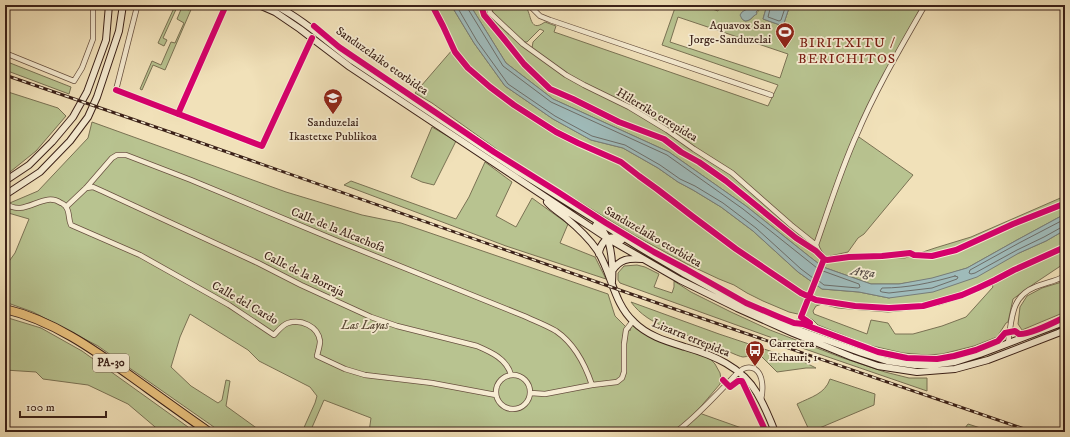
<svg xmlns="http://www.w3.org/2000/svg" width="1070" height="437" viewBox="0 0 1070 437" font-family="'IM FELL DW Pica',serif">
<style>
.green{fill:#b8c390;stroke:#7a7254;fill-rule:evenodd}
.water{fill:#9fbbba;stroke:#777d79}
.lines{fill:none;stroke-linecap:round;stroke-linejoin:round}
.shore{stroke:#6d6e69;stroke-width:1}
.street-casing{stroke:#685140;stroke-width:6}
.secondary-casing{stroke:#3b2118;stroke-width:8}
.highway-casing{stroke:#3b2118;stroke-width:10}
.street{stroke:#f6ecd2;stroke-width:4.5}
.secondary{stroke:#f6ecd2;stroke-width:6}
.highway{stroke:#e8c07c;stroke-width:8}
.rail-casing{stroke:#3b2118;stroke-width:3}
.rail{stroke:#f6ecd2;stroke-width:1.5;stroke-dasharray:4.5;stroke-linecap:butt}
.cycleway-casing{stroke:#f6ecd2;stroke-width:8}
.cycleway{stroke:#d6006c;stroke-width:6}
.labels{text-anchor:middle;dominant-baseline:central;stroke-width:3.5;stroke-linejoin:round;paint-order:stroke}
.shield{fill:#f6ecd2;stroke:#735e50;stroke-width:1}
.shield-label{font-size:11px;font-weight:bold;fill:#3b2118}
.poi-label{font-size:12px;fill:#3b2118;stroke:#f6ecd2;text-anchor:end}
.street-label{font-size:12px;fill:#3b2118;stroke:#f6ecd2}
.park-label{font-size:12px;font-style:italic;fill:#5a4a36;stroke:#f6ecd2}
.water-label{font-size:13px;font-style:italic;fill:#594f49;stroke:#f6ecd2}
.quarter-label{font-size:14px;letter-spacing:1px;fill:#7a1f14;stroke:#f6ecd2}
</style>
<rect width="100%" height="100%" fill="#f1e1b9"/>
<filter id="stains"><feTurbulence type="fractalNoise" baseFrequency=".005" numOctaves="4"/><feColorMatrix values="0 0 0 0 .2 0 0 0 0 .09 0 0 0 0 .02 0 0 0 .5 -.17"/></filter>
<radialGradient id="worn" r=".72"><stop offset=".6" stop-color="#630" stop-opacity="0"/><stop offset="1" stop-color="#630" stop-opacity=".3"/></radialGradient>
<path class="green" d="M 168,5 L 178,5 L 163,38 L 167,40 L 164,46 L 158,43 L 174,8 Z
M 191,5 L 193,5 L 165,70 L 153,65 L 142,90 L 140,89 L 152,61 L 161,65 L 171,42 L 175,43 L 184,23 L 177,19 L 182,7 L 189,10 Z
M 430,5 L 451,5 L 474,43 L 505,86 L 553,119 L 591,140 L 623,148 L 658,168 L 678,182 L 693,190 L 721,207 L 753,231 L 798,272 L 822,289 L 859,292 L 889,298 L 1019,253 L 1046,241 L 1065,230 L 1065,263 L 1035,283 L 1013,299 L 1008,322 L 1006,323 L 997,337 L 974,346 L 942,354 L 927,355 L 903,353 L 868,345 L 818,325 L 813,320 L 802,315 L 789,312 L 763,301 L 747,293 L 734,285 L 719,279 L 687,264 L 632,234 L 512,160 L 432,103 L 415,93 L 453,49 ZM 992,285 L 993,287 L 966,317 L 942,326 L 913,334 L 895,334 L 888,323 L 871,320 L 867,334 L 814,314 L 813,311 L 816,306 L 822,304 L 838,308 L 888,312 L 909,310 L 939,305 L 965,297 Z
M 470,5 L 487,5 L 487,10 L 488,13 C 510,37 537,55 563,74 L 567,73 L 532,48 L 533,42 L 544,31 L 540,29 L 527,42 L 525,42 C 515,34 491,18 491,5 C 498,5 518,3 523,5 C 533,9 527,35 545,22 L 556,26 L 554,32 L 560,34 L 768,106 L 778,85 L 662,45 L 676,5 L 701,5 L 718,11 L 720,5 L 754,5 L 753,9 L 745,10 L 742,19 L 745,21 C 753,21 756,11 762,8 L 761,5 L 767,5 L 763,19 L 783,26 L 790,5 L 925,5 L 856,135 L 913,175 L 864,234 L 858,238 L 848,252 L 830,256 L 905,258 L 935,248 L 971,237 L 1065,196 L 1065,214 L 1017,240 L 967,268 L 932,279 L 899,284 L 871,284 L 823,267 L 810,257 L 746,206 L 669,152 L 553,99 L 506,63 ZM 678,17 L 788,54 L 780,78 L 670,42 Z
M 5,61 L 71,87 L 69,94 L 5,70 Z
M 5,91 L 58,108 L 66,116 L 36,151 L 5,176 Z
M 92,122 L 286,192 L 362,215 L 401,223 L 608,294 L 615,316 L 630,331 L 633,321 L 661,340 L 705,353 L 715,364 L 720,373 L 721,379 L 720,384 L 697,411 L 702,414 L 750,431 L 750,432 L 369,432 L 371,418 L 324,400 L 310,432 L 302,432 L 315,403 L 317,396 L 310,387 L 259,361 L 248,350 L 190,314 L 180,337 L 171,367 L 191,386 L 218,403 L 222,400 L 226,380 L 230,381 L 226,406 L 262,432 L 221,432 L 98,346 L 33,312 L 5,302 L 5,267 L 15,253 L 29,219 L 5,212 L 5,205 L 38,191 L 88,138 Z
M 432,127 L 456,141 L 434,185 L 422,182 L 411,177 Z
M 485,162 L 512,182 L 496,216 L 516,227 L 532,198 L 568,224 L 560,243 L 595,257 L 606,279 L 506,246 L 344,185 L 351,181 L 456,219 L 469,197 Z
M 637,265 L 645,267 L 659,274 L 654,287 L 672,293 L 674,287 L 674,281 L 691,292 L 731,312 L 770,330 L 843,358 L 885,372 L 909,378 L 927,378 L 927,391 L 767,336 L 620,283 L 618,280 L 618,273 L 624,266 Z
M 1065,281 L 1065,312 L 1022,330 L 1018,324 L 1020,307 L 1027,296 L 1042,288 Z
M 631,302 L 719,334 L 806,363 L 816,368 L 806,368 L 777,372 L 759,354 C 752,354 748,357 743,357 C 739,357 715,345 709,343 C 682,332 649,327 631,302 Z
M 5,317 L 41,328 L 82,351 L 195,432 L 161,432 L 128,404 L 88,385 L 43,379 L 36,372 L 5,370 Z
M 830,379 L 875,394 L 874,405 L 810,432 L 797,404 C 811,397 825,394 830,379 Z
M 968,424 L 993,432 L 962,432 Z"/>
<path class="water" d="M 451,5 L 470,5 L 506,63 L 553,99 L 669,152 L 746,206 L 810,257 L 823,267 L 871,284 L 899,284 L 932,278 L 967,268 L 1017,240 L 1065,214 L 1065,230 L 1046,241 L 1019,253 L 977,277 L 933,292 L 889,298 L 859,292 L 822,289 L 798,272 L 753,231 L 721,207 L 693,190 L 678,182 L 658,168 L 623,148 L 591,140 L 553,119 L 505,86 L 474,43 Z
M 754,5 L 761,5 L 762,7 L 761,9 L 758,10 L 756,12 L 757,14 C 752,16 751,21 745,21 L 742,19 L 740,15 L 742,12 L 747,9 L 753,9 Z
M 767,5 L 790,5 L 783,26 L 763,19 Z"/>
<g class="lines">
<path class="shore" d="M 456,5 L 477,41 L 508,84 L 555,116 L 592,136 L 625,145 L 660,165 L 680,179 L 695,186 L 723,203 L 756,228 L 801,269 L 813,278
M 467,5 L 468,9 L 503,66 L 551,102 L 667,155 L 743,209 L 817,268
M 771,5 L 768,17 L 779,21 L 781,20 L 786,5
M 1065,219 L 1019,243 L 970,270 L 969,273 L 971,274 L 975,273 L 1017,250 L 1044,237 L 1062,227 L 1065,227
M 955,276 L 958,277 L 957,279 L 932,288 L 889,293 L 882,292 L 880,291 L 882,288 C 908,288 930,283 955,276 Z
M 819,281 L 824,285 L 858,288 L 860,287 L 859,284 L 823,271"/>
<defs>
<path id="street" d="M 489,5 L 489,9 L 490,13 L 523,44 L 566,75 L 584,85 L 629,107 L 667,130 L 694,149 L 732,173 L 791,225 L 816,245 C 818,251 822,257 827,260 L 849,257 L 882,256 L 910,253
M 529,5 L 540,16 L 550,20 L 771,95
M 137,7 L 116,90 L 262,146 L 312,38
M 5,53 L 74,81 L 82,68 L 93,39 L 93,5
M 178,114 L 226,5
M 86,188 L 93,187 L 102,191 L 258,263 L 301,285 L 371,317 L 397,326 L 477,346 C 491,352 507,359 511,375
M 5,203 C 25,219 43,190 61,203 C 62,203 66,206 66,207 C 70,212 68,219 71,225 L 140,255 L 229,305 L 274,335 C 278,331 282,325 288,323 C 301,319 318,326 320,341 C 320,346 318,351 317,356 L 345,369 L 365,375 L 432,383 L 496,395
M 66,207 L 86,188 L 112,158 L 117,155 L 126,155 L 191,180 L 340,242 L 524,316 C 535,321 546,325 556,331 C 575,344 585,364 592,385
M 816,245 C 829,208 841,169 857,134 C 876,89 901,47 925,5
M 796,329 L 824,259
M 1008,343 C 1012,320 1010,297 1035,287 C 1045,283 1056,281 1065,276
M496 392a17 17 0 1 1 34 0a17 17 0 1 1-34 0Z
M 531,393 L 545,394 L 592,385 L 617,382 L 622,378 L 624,372 L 624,344 L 626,330 L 633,321
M 676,432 C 694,419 710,401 725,386 C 731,380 736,373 743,369 C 747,367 751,367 755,369 C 764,375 763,391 761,400"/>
<path id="secondary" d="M 259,5 L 275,12 L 300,29 L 350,67 L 607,238 L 680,280 L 737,308 L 793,333 L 852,357 L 878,366 L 917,372 L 955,369 L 988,360 L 1058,333 L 1065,330
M 275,5 C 304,20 327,42 353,61 L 519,172 L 639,247 L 683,273 L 750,309 L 796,329 L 862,353 L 887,361 L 915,365 L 932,365 L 955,362 L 980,354 L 1056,325 L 1065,321
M 5,181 L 29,165 L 52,142 L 73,117 L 87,92 L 106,40 L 109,5
M 5,195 L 40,172 L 70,141 L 88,117 L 97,97 L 119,31 L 123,5
M 547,202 C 552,208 559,212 565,217 C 577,227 588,237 597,250 C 612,273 613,303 634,322 C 648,336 666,341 685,347 C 713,355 742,367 757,393 C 764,405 770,419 775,432
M 596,225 C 599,227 603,230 605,234 C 612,245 613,269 612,282
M 599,254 C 599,247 603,243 607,238 L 617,237 L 622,240
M 612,271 C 620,259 628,258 642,259"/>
<path id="highway" d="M 5,309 C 52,320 93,349 132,377 C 157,395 183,414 209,432"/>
</defs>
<use href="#street" class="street-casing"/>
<use href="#secondary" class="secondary-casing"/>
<use href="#highway" class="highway-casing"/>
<use href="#street" class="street"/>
<use href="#secondary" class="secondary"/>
<use href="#highway" class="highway"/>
<defs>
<path id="rail" d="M 5,75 L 190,139 L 631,294 L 1033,432"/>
</defs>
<use href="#rail" class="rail-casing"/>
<use href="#rail" class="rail"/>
<defs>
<path id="cycleway" d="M 432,5 L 443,26 L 455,52 L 468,68 L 490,87 L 514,105 L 556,132 L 578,143 L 621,162 L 639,176 L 657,189 L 692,216 L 736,249 L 801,293 L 816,300 L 855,306 L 889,308 L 923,306 L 962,295 L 978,288 L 995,280 L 1014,270 L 1065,247
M 481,5 L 484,15 L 504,39 L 524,64 L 550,89 L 573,99 L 619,122 L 664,139 L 681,152 L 699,162 L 726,181 L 796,238 L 816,251 L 824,259
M 314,26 L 339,47 L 494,152 L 558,192 L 606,223 L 654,252 L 686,269 L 746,303 L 779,317 L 794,323 L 803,324 L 878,352 L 907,358 L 937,359 L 954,356 L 976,350 L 998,341 L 1005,333 L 1015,331 L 1019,334 C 1030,335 1055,322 1065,317
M 116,90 L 262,146 L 312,38
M 178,114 L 226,5
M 824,259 L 827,260 L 849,257 L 882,256 L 910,253 L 914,255 L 932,256 L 956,250 L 1013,224 L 1061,205 L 1065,202
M 810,323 L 801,317 L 824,259
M 723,380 L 730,387 L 738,381 L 742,381 L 743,383 L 766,432"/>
</defs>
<use href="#cycleway" class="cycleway-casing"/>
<use href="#cycleway" class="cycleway"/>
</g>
<defs>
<symbol id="stadium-pin" viewBox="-11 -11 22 30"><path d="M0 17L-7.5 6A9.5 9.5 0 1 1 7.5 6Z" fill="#8f2418" stroke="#f6ecd2"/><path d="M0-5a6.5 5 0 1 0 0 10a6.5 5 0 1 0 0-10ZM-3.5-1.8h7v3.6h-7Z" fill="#fff"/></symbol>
<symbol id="school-pin" viewBox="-11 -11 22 30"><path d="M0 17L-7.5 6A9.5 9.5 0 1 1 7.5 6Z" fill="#8f2418" stroke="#f6ecd2"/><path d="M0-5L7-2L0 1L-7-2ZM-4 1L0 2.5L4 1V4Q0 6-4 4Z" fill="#fff"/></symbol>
<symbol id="bus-pin" viewBox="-11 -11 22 30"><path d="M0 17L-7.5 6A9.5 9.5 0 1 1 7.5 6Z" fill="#8f2418" stroke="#f6ecd2"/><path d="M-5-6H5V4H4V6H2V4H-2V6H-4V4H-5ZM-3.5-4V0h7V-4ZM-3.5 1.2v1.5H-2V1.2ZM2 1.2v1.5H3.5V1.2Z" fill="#fff"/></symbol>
</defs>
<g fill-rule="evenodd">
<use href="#stadium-pin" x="774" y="21" width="22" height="30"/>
<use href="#school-pin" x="322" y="87" width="22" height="30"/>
<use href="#bus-pin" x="744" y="339" width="22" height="30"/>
</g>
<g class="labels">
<rect class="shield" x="93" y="354" width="36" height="18" rx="3"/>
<g class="shield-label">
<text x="111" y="363">PA-30</text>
</g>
<g class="poi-label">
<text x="771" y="25">Aquavox San<tspan x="771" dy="14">Jorge-Sanduzelai</tspan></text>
<text x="333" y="122" text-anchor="middle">Sanduzelai<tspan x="333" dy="14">Ikastetxe Publikoa</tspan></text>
<text x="769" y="343" text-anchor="start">Carretera<tspan x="769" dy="14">Echauri, 1</tspan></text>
</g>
<g class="street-label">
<text transform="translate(382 61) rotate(35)">Sanduzelaiko etorbidea</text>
<text transform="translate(657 115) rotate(31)">Hilerriko errepidea</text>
<text transform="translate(338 230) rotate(22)">Calle de la Alcachofa</text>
<text transform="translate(653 237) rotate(30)">Sanduzelaiko etorbidea</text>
<text transform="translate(304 274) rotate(26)">Calle de la Borraja</text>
<text transform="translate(245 303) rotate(30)">Calle del Cardo</text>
<text transform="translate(691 338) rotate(22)">Lizarra errepidea</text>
</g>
<g class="park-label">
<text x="365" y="325">Las Layas</text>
</g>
<g class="water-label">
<text transform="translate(863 272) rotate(7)">Arga</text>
</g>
<g class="quarter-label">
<text x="847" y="43">BIRITXITU /<tspan x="847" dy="16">BERICHITOS</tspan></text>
</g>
</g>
<rect width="1070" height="437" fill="none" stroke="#f1e1b9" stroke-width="20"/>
<rect x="6" y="6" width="1058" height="425" fill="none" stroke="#3b2118" stroke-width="2"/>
<rect x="10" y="10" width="1050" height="417" fill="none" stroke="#3b2118"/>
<path d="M20 411v6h86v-6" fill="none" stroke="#3b2118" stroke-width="2"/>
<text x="26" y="411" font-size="12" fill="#3b2118" stroke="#f6ecd2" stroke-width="3" paint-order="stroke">100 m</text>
<rect width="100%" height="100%" filter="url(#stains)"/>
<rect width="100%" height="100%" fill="url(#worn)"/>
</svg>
